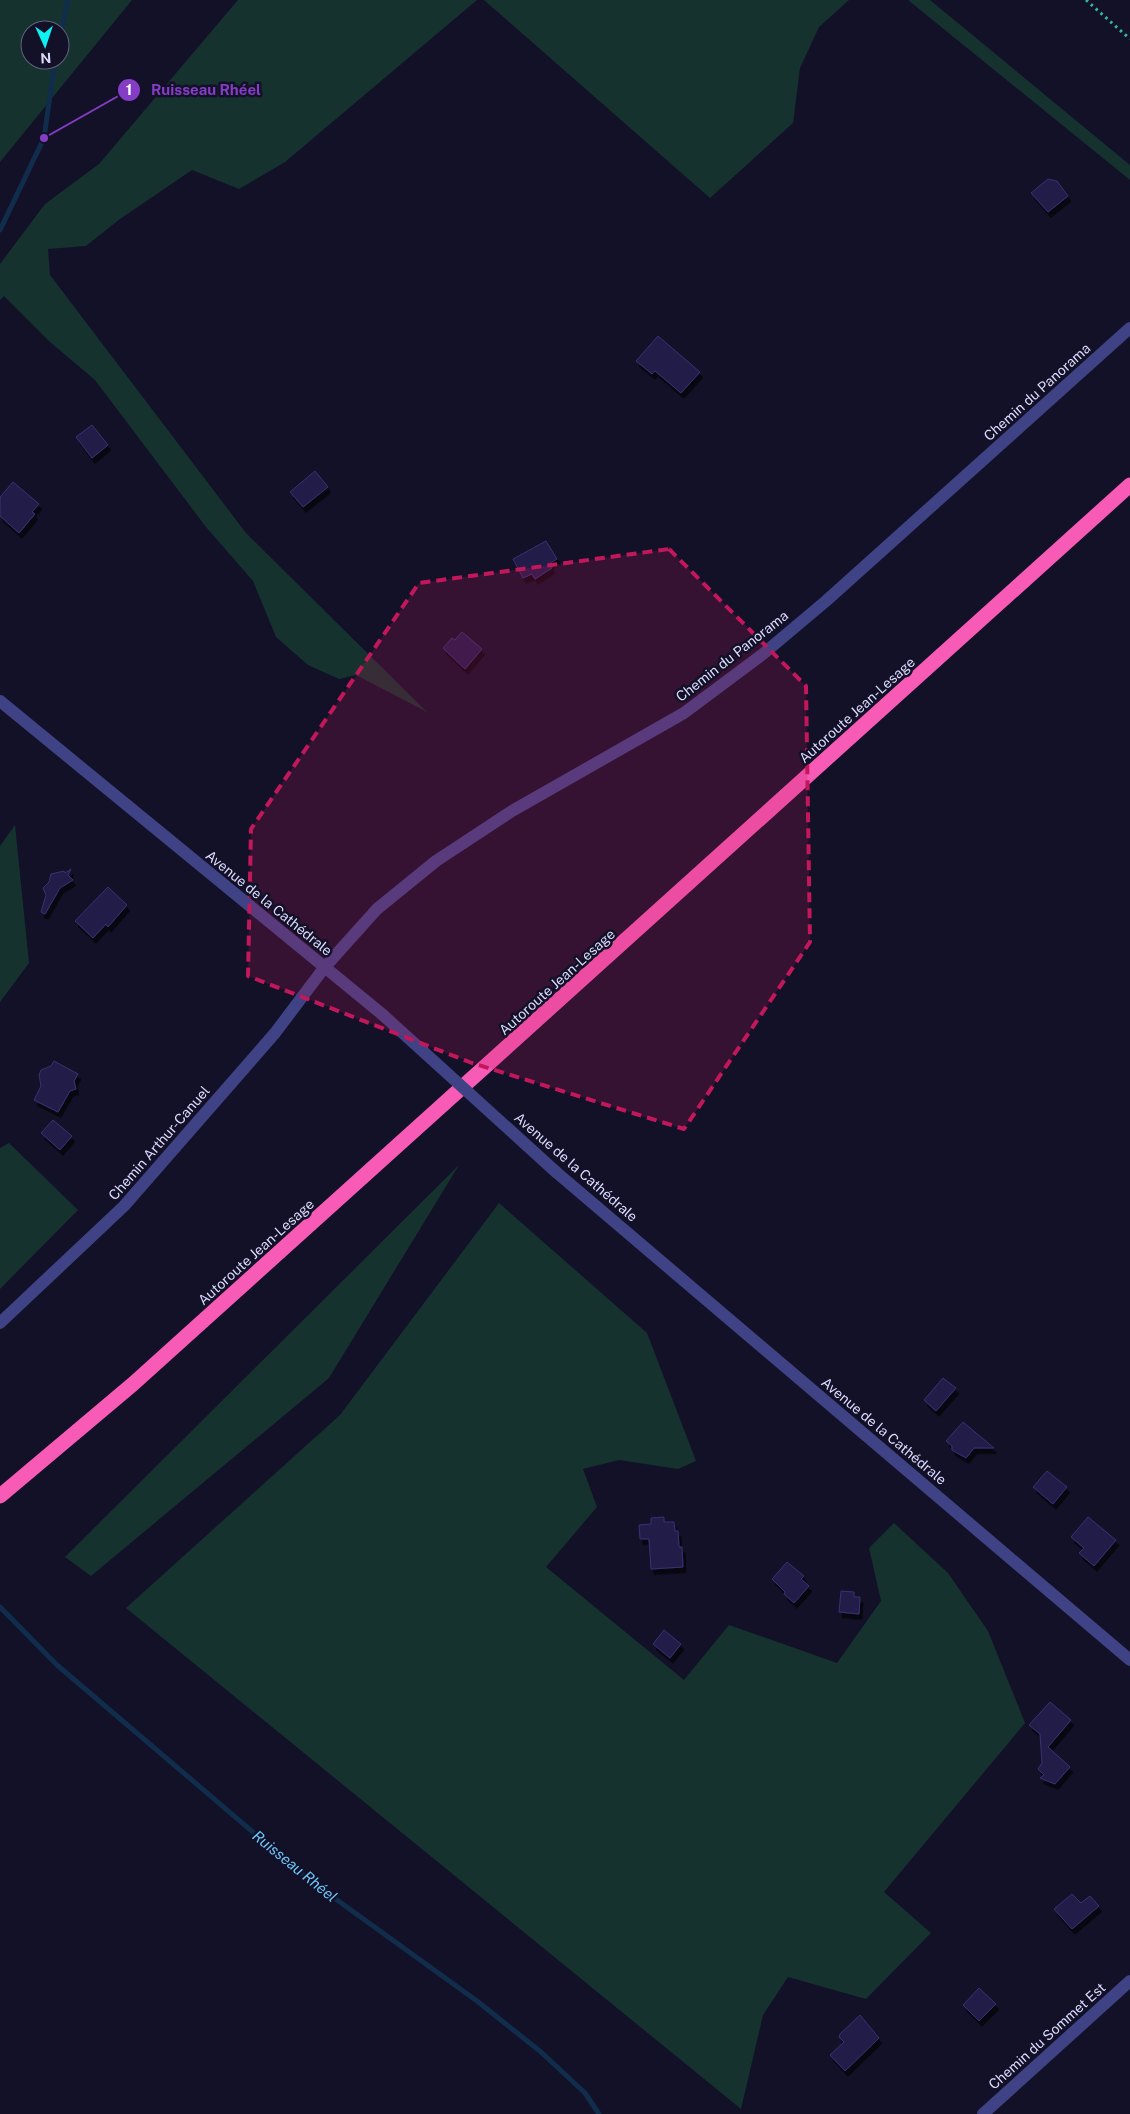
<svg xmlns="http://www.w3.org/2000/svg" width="1130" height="2114" viewBox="0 0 1130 2114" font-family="'Public Sans',sans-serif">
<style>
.green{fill:#15322e;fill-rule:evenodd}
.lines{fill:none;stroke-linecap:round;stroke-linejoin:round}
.stream{stroke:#112d4c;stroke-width:5}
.building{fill:#231e48;stroke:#383173;filter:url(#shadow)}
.path{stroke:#36b5a2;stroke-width:3;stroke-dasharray:2.5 4;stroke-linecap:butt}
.minor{stroke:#3f4385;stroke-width:12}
.highway{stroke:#f75bb5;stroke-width:15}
.minor-bridge{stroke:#3f4385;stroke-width:12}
.marked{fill:#c2185b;fill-opacity:0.2;stroke:#c2185b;stroke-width:4;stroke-dasharray:10 6;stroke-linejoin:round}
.labels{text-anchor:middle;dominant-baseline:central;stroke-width:5;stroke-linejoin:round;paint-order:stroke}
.street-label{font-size:14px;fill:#dbdafd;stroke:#131128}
.water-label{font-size:15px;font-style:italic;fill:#6dc5f8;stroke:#131128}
.leader{fill:none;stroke:#853dc5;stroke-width:2}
.callout-dot{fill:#853dc5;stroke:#131128;stroke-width:2}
.mark-label{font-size:15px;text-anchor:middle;font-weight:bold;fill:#fff}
.callout-label{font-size:15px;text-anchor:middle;font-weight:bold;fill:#853dc5;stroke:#131128;stroke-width:5;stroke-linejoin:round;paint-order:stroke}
</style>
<defs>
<filter id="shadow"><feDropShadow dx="3" dy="5.5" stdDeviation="0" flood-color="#0009"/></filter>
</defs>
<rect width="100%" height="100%" fill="#131128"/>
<path class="green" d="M 0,0 L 132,0 L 0,162 ZM 30,30 L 60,30 L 60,60 L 30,60 Z
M 238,0 L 477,0 L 285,162 L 239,189 L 192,170 L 120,219 L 86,246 L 48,249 L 50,275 L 246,533 L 427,712 L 356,675 L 339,679 L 308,665 L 276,637 L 253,581 L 206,527 L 95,380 L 50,342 L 4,296 L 0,300 L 0,264 L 45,204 L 99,164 Z
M 484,0 L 849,0 L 819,27 L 800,68 L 793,123 L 710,198 Z
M 908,0 L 930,0 L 1130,165 L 1130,180 Z
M 15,825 L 29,963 L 0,1002 L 0,846 Z
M 9,1143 L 78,1210 L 0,1289 L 0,1148 Z
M 459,1165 L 329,1378 L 91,1576 L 65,1557 Z
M 499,1203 L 647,1333 L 696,1461 L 678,1469 L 619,1460 L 583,1469 L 597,1507 L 546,1567 L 684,1680 L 729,1625 L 837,1663 L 881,1601 L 869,1548 L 894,1523 L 948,1573 L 988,1631 L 1025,1723 L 884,1892 L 931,1933 L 866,1999 L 788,1977 L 763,2015 L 741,2109 L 126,1608 L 340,1415 Z"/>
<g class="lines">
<path class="stream" d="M 60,36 L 68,0
M 0,230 L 44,138 L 55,60
M 0,1607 L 57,1665 L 308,1879 L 477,2001 L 541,2052 L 585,2093 L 599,2114"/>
</g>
<path class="building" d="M 1048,179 L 1057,181 L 1068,196 L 1048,212 L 1031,193 Z
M 658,336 L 700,372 L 681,393 L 655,371 L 652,374 L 636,361 Z
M 92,425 L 108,445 L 92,458 L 76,437 Z
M 315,471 L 328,487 L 303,507 L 290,492 Z
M 13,482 L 39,504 L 32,512 L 35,514 L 19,533 L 0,516 L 0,497 Z
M 546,541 L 557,559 L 550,563 L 552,568 L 535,579 L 532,574 L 523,578 L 513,559 Z
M 462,632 L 482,649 L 465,669 L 443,648 L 452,638 L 455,640 Z
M 71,869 L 68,875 L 73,880 L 60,888 L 45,914 L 41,912 L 46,895 L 43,888 L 49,882 L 51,874 L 64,871 L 65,873 Z
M 108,887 L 127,905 L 108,927 L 106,924 L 93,938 L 75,921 Z
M 54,1061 L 78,1074 L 74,1081 L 76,1089 L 70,1091 L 58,1112 L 34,1100 L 41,1086 L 39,1075 L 41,1070 L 51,1066 Z
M 53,1120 L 72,1136 L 60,1150 L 41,1133 Z
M 943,1378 L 956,1388 L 936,1411 L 924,1400 Z
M 963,1422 L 994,1448 L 974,1448 L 966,1458 L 952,1450 L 952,1446 L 946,1441 Z
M 1047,1471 L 1067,1487 L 1053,1504 L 1033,1487 Z
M 664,1517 L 664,1522 L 674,1522 L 675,1531 L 678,1531 L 679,1547 L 682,1547 L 683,1567 L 651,1569 L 649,1539 L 640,1539 L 639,1525 L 651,1524 L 651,1518 Z
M 1088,1517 L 1116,1540 L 1094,1566 L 1079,1553 L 1084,1548 L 1071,1537 Z
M 787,1562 L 804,1576 L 801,1579 L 809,1586 L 794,1603 L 784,1594 L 785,1592 L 772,1579 Z
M 841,1591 L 854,1592 L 854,1597 L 860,1597 L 859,1614 L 839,1612 Z
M 664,1630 L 681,1644 L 670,1658 L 653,1644 Z
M 1050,1702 L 1071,1720 L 1048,1747 L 1070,1767 L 1055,1784 L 1040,1778 L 1044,1775 L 1038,1769 L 1042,1763 L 1040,1734 L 1029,1725 Z
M 1072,1894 L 1081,1903 L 1090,1896 L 1099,1906 L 1072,1929 L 1054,1909 Z
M 979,1988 L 996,2004 L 979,2021 L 963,2005 Z
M 860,2015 L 879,2038 L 845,2071 L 830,2055 L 844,2042 L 839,2037 L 840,2034 Z"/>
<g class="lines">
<path class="path" d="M 1086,0 L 1130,39"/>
<path class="minor" d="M 0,701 L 383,1015
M 556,1172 L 1130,1660
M 0,1323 L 124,1206 L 275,1033 L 324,968 L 377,909 L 436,861 L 512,811 L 684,713 L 763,654 L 826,601 L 1130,328
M 983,2114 L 1130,1981"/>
<path class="highway" d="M 0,1496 L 133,1384 L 1130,485"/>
<path class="minor-bridge" d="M 383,1015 L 556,1172"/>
</g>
<path class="marked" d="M 669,549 L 806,686 L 810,942 L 684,1129 L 472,1063 L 248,976 L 251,829 L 419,583 Z"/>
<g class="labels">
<g class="street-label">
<text transform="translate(1037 392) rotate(-42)">Chemin du Panorama</text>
<text transform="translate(732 656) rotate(-38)">Chemin du Panorama</text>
<text transform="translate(857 710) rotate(-42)">Autoroute Jean-Lesage</text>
<text transform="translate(269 903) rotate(39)">Avenue de la Cathédrale</text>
<text transform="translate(557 982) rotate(-42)">Autoroute Jean-Lesage</text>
<text transform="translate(159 1143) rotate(-49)">Chemin Arthur-Canuel</text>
<text transform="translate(576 1167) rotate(41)">Avenue de la Cathédrale</text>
<text transform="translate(256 1252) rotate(-42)">Autoroute Jean-Lesage</text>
<text transform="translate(884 1431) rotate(40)">Avenue de la Cathédrale</text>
<text transform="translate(1047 2036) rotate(-42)">Chemin du Sommet Est</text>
</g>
<g class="water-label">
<text transform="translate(295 1866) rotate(39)">Ruisseau Rhéel</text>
</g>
</g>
<path class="leader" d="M44 138L129 90"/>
<g class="callout-dot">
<circle cx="44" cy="138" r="5"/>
<circle cx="129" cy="90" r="12"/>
</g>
<g class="mark-label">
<text x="129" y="95">1</text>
</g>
<g class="callout-label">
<text x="206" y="95">Ruisseau Rhéel</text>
</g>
<g transform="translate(45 45) rotate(177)"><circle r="24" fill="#131128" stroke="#63617d"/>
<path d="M0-4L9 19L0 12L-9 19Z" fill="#0ff2f4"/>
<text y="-8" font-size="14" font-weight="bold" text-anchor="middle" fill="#dbdafd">N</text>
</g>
</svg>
